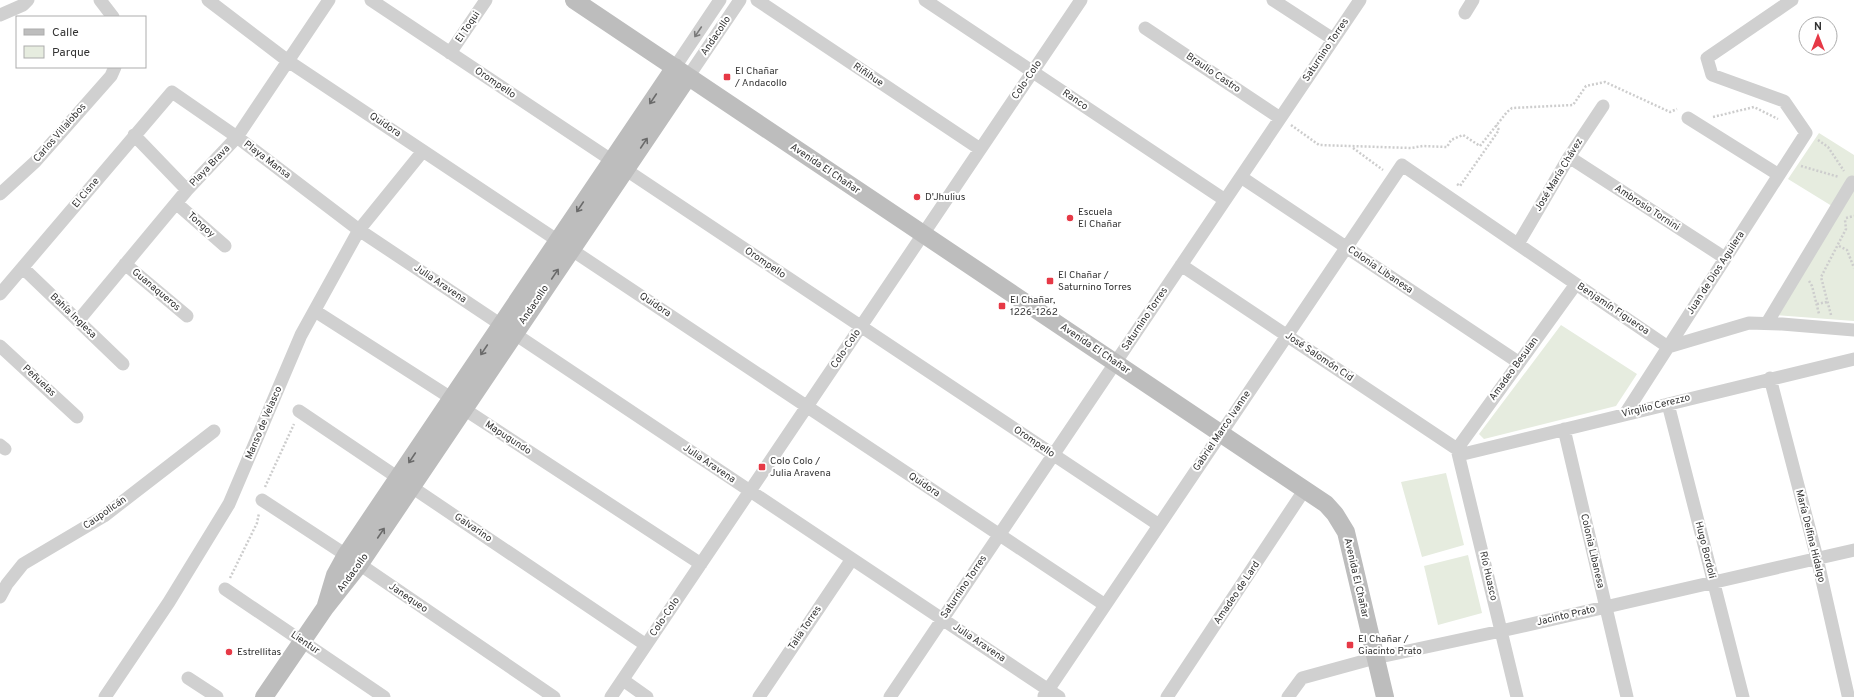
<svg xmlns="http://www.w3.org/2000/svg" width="1854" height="697" viewBox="0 0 1854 697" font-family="Overpass,sans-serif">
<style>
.green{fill:#e6ecdf}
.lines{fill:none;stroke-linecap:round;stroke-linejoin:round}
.path{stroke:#cdcdcd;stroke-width:2.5;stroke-dasharray:2 2;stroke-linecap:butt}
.street{stroke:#d0d0d0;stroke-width:13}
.secondary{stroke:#bdbdbd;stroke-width:18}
.oneway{stroke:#7a7a7a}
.oneway2{stroke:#6a6a6a}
.poi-dot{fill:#e63946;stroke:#fff;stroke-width:1.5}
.labels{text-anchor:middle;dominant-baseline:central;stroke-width:4;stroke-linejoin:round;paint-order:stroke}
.street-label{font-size:10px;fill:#333;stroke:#fff}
.poi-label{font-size:10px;fill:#333;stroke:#fff;text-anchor:start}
</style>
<rect width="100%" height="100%" fill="#fff"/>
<path class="green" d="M 1819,133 L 1854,155 L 1854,321 L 1776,315 L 1840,211 L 1788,179 Z
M 1561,325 L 1637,374 L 1616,406 L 1484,439 L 1479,434 Z
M 1446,473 L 1464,545 L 1422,557 L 1401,482 Z
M 1468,555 L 1482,613 L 1438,625 L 1424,566 Z"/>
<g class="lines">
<path class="path" d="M 1713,117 L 1754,107 L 1778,119
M 1291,125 L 1319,145 L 1411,148 L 1423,146 L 1447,147 L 1451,140 L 1463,135 L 1480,146 L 1507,112 L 1512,108 L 1573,105 L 1586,86 L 1605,82 L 1670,112 L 1677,109
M 1818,140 L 1828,147 L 1844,171
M 1353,148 L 1383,170
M 1801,166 L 1839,177
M 1457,184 L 1460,186 L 1499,130 L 1496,125
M 1846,218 L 1854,216
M 1839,246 L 1847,250 L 1854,268
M 1809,281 L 1812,286 L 1819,314
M 1817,304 L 1827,302
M 1831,315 L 1821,277 L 1846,229 L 1845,220
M 265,487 L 294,424
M 230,578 L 257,523 L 259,513"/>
<path class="street" d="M 100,0 L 113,17
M 208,0 L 288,61 L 1105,605
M 371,0 L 1159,525
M 757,0 L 980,149
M 925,0 L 1225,200
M 1273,0 L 1333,39
M 1465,13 L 1473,0
M 0,15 L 23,5 L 28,0
M 1145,28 L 1280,118
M 450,53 L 486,0
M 675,67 L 720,0
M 688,77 L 740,0
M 1688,118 L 1779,175
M 134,135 L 187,190
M 1569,157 L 1725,258
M 1241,177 L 1518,362
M 0,194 L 35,162 L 111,76 L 115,67
M 176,203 L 225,246
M 1518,244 L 1569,157 L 1603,106
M 125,264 L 187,316
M 1181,265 L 1457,449
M 23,268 L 123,364
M 0,294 L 172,92 L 237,137 L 359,230 L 1059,697
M 315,311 L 451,398 L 464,409 L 701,564
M 78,321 L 187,190 L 237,137 L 329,0
M 1767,323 L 1852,182
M 0,346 L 77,417
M 1770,378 L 1817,558 L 1848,695
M 1668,404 L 1743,697
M 299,411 L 646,645
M 1625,414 L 1806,133 L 1784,101 L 1712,75 L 1707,58 L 1792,0
M 1564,429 L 1627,697
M 0,445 L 5,449
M 1459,455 L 1854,359
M 262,500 L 346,555 L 554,697
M 225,589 L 384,697
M 0,597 L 7,584 L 23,564 L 104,516 L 214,431
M 188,678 L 217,697
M 623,680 L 647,697
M 1044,696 L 1402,165 L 1668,347 L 1749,323 L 1782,324 L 1854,330
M 105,697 L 169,602 L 229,504 L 301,335 L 359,230 L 423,151
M 611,697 L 1081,0
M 759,697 L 852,559
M 890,697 L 1360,0
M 1167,697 L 1305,489
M 1288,697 L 1302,678 L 1375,658 L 1501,631 L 1854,550
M 1517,697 L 1457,449 L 1576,284"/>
<path class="secondary" d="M 574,0 L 1326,504 L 1335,514 L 1346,532 L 1385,697
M 326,605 L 335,575 L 346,555 L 675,67
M 264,697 L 325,608 L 359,565 L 688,77"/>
</g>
<defs><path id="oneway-shaft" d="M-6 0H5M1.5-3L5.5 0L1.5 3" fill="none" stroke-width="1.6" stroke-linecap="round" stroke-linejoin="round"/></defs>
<use class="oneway" href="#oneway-shaft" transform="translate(698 32) rotate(124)"/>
<g class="oneway2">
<use href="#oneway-shaft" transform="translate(653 99) rotate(124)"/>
<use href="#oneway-shaft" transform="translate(644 143) rotate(-56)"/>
<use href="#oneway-shaft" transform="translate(580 207) rotate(124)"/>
<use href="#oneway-shaft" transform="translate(555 274) rotate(-56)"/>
<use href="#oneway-shaft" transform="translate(484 350) rotate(124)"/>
<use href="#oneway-shaft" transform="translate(412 458) rotate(124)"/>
<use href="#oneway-shaft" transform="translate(381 533) rotate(-56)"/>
</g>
<g class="poi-dot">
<rect x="723" y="73" width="8" height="8" rx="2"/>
<circle cx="917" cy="197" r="4"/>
<circle cx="1070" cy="218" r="4"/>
<rect x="1046" y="277" width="8" height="8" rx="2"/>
<rect x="998" y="302" width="8" height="8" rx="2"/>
<rect x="758" y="463" width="8" height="8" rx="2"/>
<rect x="1346" y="641" width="8" height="8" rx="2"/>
<circle cx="229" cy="652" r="4"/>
</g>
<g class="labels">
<g class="street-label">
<text transform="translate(468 27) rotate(-56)">El Toqui</text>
<text transform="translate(716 36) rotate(-56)">Andacollo</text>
<text transform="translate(1326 50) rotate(-56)">Saturnino Torres</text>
<text transform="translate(1213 73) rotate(34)">Braulio Castro</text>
<text transform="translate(868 75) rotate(34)">Riñihue</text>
<text transform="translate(1027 80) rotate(-56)">Colo-Colo</text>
<text transform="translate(495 83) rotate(34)">Orompello</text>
<text transform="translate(1075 100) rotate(34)">Ranco</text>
<text transform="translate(385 125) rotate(34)">Quidora</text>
<text transform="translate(60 133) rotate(-49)">Carlos Villalobos</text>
<text transform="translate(267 160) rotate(37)">Playa Mansa</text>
<text transform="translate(210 166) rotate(-46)">Playa Brava</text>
<text transform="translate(825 169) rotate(34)">Avenida El Chañar</text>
<text transform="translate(1559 175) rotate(-59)">José María Chávez</text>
<text transform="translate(86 193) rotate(-50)">El Cisne</text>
<text transform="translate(1647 208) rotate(33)">Ambrosio Tornini</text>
<text transform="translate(201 225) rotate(42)">Tongoy</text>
<text transform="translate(765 263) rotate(34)">Orompello</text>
<text transform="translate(1380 270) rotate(34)">Colonia Libanesa</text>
<text transform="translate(1716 273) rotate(-57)">Juan de Dios Aguilera</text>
<text transform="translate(440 284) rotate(34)">Julia Aravena</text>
<text transform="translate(156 290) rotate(40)">Guanaqueros</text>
<text transform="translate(534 305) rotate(-56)">Andacollo</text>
<text transform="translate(655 305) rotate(34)">Quidora</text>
<text transform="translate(1613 309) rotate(34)">Benjamín Figueroa</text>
<text transform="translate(73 316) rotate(44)">Bahía Inglesa</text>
<text transform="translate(1145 319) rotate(-56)">Saturnino Torres</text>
<text transform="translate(846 349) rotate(-56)">Colo-Colo</text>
<text transform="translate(1095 349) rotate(34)">Avenida El Chañar</text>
<text transform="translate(1319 357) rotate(34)">José Salomón Cid</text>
<text transform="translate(1514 369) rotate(-54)">Amadeo Besulan</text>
<text transform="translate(39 381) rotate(43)">Peñuelas</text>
<text transform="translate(1656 406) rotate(-14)">Virgilio Cerezzo</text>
<text transform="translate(264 423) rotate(-67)">Manso de Velasco</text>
<text transform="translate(1222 431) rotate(-56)">Gabriel Marco Ivanne</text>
<text transform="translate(508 438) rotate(33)">Mapugundo</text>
<text transform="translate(1034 442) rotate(34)">Orompello</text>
<text transform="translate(709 464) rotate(34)">Julia Aravena</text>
<text transform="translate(924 485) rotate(34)">Quidora</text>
<text transform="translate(105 513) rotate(-35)">Caupolicán</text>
<text transform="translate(473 528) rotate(34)">Galvarino</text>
<text transform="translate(1810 536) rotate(76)">María Delfina Hidalgo</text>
<text transform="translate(1705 550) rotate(76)">Hugo Bordoli</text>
<text transform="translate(1592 551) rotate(77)">Colonia Libanesa</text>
<text transform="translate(353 573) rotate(-54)">Andacollo</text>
<text transform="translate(1488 576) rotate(77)">Río Huasco</text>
<text transform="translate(1356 578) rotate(77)">Avenida El Chañar</text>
<text transform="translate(964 587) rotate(-56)">Saturnino Torres</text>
<text transform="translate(1237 593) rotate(-56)">Amadeo de Lard</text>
<text transform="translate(408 598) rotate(34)">Janequeo</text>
<text transform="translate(1566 616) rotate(-13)">Jacinto Prato</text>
<text transform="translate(665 617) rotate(-56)">Colo-Colo</text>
<text transform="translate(805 628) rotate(-56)">Talia Torres</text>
<text transform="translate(305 643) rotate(34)">Lientur</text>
<text transform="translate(979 643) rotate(34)">Julia Aravena</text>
</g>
<g class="poi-label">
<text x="735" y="71">El Chañar<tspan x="735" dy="12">/ Andacollo</tspan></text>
<text x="925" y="197">D'Jhulius</text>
<text x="1078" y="212">Escuela<tspan x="1078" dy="12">El Chañar</tspan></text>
<text x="1058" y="275">El Chañar /<tspan x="1058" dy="12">Saturnino Torres</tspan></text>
<text x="1010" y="300">El Chañar,<tspan x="1010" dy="12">1226-1262</tspan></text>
<text x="770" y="461">Colo Colo /<tspan x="770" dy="12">Julia Aravena</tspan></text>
<text x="1358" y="639">El Chañar /<tspan x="1358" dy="12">Giacinto Prato</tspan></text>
<text x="237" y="652">Estrellitas</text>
</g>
</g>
<rect x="16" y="16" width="130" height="52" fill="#ffffff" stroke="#adadad"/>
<rect x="24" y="29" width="20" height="6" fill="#bdbdbd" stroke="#adadad"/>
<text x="52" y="36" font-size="12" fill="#333333">Calle</text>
<rect x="24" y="46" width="20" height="12" fill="#e6ecdf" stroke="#adadad"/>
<text x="52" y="56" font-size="12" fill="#333333">Parque</text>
<g transform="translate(1818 36)"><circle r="19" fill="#ffffff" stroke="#adadad"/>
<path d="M0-3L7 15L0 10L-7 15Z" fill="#e63946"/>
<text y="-6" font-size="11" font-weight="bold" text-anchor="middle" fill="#333333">N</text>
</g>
</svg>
